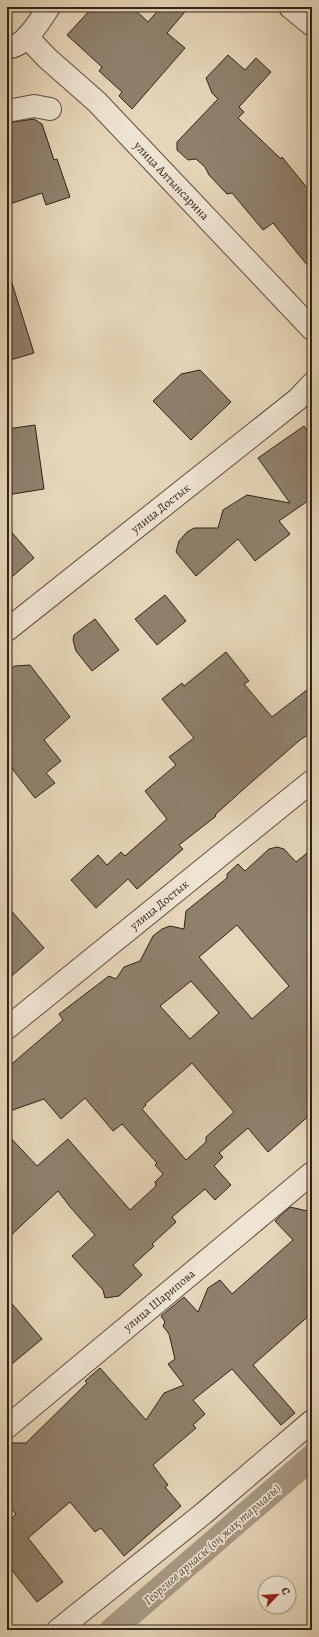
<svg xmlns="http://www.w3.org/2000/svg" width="319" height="1637" viewBox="0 0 319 1637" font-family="Alegreya,serif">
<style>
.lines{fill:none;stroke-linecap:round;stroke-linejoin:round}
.canal{stroke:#a89983;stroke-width:25}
.building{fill:#8f806c;stroke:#302219;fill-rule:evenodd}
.minor-casing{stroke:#5e4f41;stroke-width:24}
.minor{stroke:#efe4d2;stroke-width:22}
.labels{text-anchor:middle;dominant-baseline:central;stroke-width:3.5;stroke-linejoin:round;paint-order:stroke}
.street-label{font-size:12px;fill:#302219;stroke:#efe4d2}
.water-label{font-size:13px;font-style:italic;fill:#5a4c3e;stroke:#efe4d2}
</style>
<rect width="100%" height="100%" fill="#e6d6b9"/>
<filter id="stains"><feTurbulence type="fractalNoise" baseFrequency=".005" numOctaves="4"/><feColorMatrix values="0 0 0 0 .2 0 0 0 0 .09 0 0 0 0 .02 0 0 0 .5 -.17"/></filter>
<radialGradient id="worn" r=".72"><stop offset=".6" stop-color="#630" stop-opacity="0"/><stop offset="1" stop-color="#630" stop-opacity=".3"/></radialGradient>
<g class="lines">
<path class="canal" d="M 112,1630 L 312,1457"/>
</g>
<path class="building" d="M 93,7 L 132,7 L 148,22 L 161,7 L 189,7 L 167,33 L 185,48 L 132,109 L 119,96 L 122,92 L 99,71 L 102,67 L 67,35 Z
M 228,55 L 245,70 L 256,58 L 271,72 L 239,107 L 244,112 L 238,118 L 281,159 L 282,157 L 312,194 L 312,271 L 273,223 L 263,230 L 232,193 L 227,194 L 209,175 L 205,167 L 196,159 L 188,160 L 177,150 L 177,142 L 218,99 L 212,93 L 206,78 Z
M 34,119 L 42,124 L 54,160 L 57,159 L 70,197 L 46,205 L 42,193 L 7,205 L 7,123 Z
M 7,280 L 11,280 L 34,353 L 7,361 Z
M 200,370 L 231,402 L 191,440 L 153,401 L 181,374 Z
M 35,425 L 44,489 L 7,495 L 7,429 Z
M 304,426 L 312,438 L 312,498 L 279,521 L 290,534 L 255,561 L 238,539 L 196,576 L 176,552 L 179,541 L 187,532 L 194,528 L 218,528 L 223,510 L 247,495 L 290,503 L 258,458 Z
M 7,527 L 34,558 L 7,581 Z
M 165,595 L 186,621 L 157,645 L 135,619 Z
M 95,619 L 119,650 L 92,671 L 76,651 L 73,640 L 74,635 Z
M 226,652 L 249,681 L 244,684 L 272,717 L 312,686 L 312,732 L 300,740 L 247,786 L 216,814 L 215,817 L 179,845 L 183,849 L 137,889 L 128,879 L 96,908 L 71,880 L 98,855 L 107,865 L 121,852 L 125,856 L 167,819 L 145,791 L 176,765 L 169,757 L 194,738 L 162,699 L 182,683 L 184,686 Z
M 30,665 L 70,717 L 44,740 L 61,761 L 46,773 L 55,783 L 35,798 L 7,762 L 7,670 L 15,666 Z
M 277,847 L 284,849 L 296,862 L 312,849 L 312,1113 L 268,1152 L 248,1128 L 219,1153 L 223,1157 L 214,1166 L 231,1185 L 215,1200 L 205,1189 L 172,1217 L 176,1222 L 152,1244 L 154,1246 L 133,1265 L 142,1275 L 119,1296 L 105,1298 L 103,1290 L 72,1256 L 95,1235 L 71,1208 L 58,1191 L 7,1239 L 7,1134 L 37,1166 L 68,1139 L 130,1210 L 156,1186 L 155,1182 L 163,1174 L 155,1165 L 157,1163 L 122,1124 L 113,1131 L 85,1098 L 61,1119 L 44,1099 L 7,1112 L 7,1068 L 63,1020 L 59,1014 L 109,976 L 116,979 L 124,967 L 140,961 L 153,936 L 162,929 L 170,926 L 184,929 L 186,911 L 227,878 L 227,874 L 238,864 L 245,871 L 269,849 ZM 237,925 L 289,986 L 252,1019 L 199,957 ZM 191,981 L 219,1013 L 190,1039 L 160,1006 ZM 192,1063 L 234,1112 L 206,1137 L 206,1142 L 186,1160 L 142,1109 L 146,1105 L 145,1104 Z
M 7,906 L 44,948 L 7,980 Z
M 290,1207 L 312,1212 L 312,1313 L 253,1365 L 295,1413 L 281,1425 L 232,1369 L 193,1400 L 205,1414 L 193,1425 L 196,1428 L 153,1465 L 168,1485 L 165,1487 L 181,1506 L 124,1556 L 101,1528 L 95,1532 L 70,1502 L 28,1538 L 63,1582 L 37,1602 L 7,1564 L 7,1512 L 12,1518 L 16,1514 L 7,1504 L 7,1443 L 26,1443 L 87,1383 L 85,1381 L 100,1368 L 146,1420 L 164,1393 L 184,1385 L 168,1364 L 175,1359 L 169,1334 L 163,1326 L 165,1322 L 161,1316 L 184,1297 L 198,1312 L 208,1288 L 220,1280 L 232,1294 L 293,1240 L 275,1221 Z
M 7,1298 L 42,1339 L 7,1368 Z"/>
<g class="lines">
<defs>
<g id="minor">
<path d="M 290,7 L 312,25"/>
<path id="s1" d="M 27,37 L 47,58 L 97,102 L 312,329"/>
<path d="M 7,47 C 24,49 41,19 49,7"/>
<path d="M 7,111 L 34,106 L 50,109"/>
<path id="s2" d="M 7,630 L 298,399 L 312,384"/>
<path id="s3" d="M 7,1028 L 312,781"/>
<path id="s4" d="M 7,1427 L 312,1173"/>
<path d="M 58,1630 L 204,1513 L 312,1421"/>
</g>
</defs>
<use href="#minor" class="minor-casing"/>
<use href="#minor" class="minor"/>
</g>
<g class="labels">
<g class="street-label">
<text stroke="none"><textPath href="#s1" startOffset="204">улица Алтынсарина</textPath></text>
<text stroke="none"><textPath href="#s2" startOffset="196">улица Достык</textPath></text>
<text stroke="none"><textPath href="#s3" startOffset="196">улица Достык</textPath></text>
<text stroke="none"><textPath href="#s4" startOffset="198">улица Шарипова</textPath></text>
</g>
<g class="water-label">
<text transform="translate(212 1544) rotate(-41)">Георгиев арнасы (оң жақ тармағы)</text>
</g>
</g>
<rect width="319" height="1637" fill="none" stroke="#e6d6b9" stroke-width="24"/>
<rect x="8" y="8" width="303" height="1621" fill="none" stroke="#302219" stroke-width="2"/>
<rect x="12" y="12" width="295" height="1613" fill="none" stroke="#302219"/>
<g transform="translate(277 1595) rotate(65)"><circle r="19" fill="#efe4d2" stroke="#a39688"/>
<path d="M0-3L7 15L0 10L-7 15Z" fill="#8f2418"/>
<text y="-6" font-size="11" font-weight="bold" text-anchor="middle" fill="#302219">С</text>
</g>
<rect width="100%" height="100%" filter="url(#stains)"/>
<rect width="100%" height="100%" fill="url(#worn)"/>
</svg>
